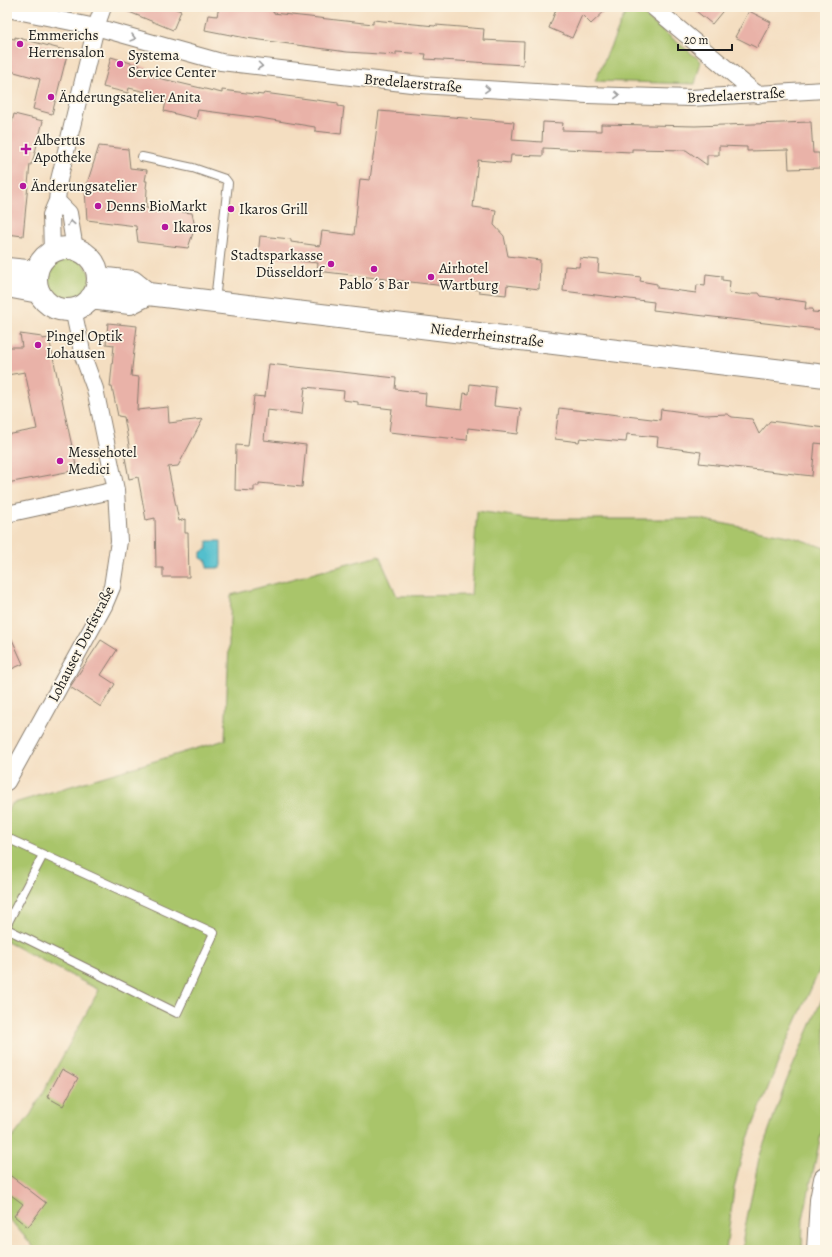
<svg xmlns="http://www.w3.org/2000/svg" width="832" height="1257" viewBox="0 0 832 1257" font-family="Alegreya,serif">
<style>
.green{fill:#a9c56b;stroke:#627044}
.water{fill:#53bfcd;stroke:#386e74}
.building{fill:#e9b2a8}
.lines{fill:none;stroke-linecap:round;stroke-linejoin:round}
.lane-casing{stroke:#887d6e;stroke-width:10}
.street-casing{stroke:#887d6e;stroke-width:18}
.secondary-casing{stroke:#887d6e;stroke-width:24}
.primary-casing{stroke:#887d6e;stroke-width:24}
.lane{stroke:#fff;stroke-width:8}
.street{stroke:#fff;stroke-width:16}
.secondary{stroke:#fff;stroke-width:22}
.primary{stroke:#fff;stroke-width:22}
.oneway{stroke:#999}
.poi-dot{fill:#b5179e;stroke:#fcf5e5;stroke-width:1.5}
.labels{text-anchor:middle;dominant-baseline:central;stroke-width:3.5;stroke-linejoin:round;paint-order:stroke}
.poi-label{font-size:15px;fill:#1c1c1c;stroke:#fcf5e5;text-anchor:start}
.street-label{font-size:15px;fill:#1c1c1c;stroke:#fcf5e5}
</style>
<rect width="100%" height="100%" fill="#fcf5e5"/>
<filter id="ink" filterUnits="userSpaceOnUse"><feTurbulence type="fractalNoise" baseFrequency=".025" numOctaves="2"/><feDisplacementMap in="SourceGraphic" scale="8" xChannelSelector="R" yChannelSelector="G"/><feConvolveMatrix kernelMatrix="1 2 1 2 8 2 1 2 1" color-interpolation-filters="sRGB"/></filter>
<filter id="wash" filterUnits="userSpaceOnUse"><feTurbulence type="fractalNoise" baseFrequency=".012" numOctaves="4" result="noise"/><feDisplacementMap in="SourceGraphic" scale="16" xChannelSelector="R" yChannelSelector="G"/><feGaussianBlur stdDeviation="0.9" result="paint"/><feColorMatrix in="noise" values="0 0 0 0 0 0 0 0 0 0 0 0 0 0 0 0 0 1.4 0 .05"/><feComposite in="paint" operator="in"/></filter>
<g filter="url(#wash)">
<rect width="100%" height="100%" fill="#f4dec1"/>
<path class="green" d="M 628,7 L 635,7 L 653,23 L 701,61 L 695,84 L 595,81 Z
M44 280a23 23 0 1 1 46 0a23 23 0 1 1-46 0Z
M 477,511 L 534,519 L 700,519 L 793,537 L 825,548 L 825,958 L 783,1050 L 743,1151 L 734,1189 L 726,1250 L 36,1250 L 7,1216 L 7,1145 L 31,1114 L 99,990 L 7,942 L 7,812 L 11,804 L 225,740 L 231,595 L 379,556 L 397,596 L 471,595 Z
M 825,992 L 825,1116 L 803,1219 L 802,1250 L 744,1250 L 743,1238 L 759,1158 L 786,1082 Z"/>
<path class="water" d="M 207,541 L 221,541 L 221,568 L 207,568 L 207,561 L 201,558 L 201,552 L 207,549 Z"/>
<g id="blocks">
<path class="building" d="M 117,7 L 171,7 L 181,11 L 173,30 Z
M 219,7 L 274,7 L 273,13 L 373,24 L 373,20 L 435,26 L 436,25 L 484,29 L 483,40 L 524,42 L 523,65 L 425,59 L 426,54 L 396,52 L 396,55 L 347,52 L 246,38 L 205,30 L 208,15 L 217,16 Z
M 557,7 L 609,7 L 591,24 L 582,15 L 572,38 L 549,28 Z
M 691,7 L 726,7 L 712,24 Z
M 749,11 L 771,22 L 757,48 L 735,37 Z
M 15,37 L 68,51 L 52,114 L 33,109 L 40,79 L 7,70 L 10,55 L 7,54 L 7,38 L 15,39 Z
M 111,57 L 151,69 L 150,76 L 222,93 L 222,90 L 263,95 L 264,93 L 338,103 L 338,106 L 344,107 L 341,134 L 315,131 L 315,127 L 260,118 L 198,110 L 196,119 L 164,111 L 167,97 L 129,88 L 128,93 L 103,87 Z
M 379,111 L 514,122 L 512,140 L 542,142 L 543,122 L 563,123 L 562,130 L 601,131 L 601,124 L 695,126 L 811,122 L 813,153 L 819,153 L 820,168 L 789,169 L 788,150 L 747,151 L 747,147 L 719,146 L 719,155 L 707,155 L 707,165 L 686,150 L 632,149 L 632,152 L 543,148 L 543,156 L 511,155 L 510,163 L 478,160 L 473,207 L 496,210 L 494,225 L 504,236 L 508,256 L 540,260 L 539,289 L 507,285 L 506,295 L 479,292 L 479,290 L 317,271 L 318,263 L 258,256 L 260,236 L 291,239 L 291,242 L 320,246 L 322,231 L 354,235 L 360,179 L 370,180 Z
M 14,114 L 43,121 L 32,164 L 30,164 L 23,236 L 7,234 L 7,142 Z
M 99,146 L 128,149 L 130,168 L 147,170 L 145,181 L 147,181 L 146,188 L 147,189 L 146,208 L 192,213 L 195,227 L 188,248 L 138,242 L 136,226 L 87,220 L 85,190 Z
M 580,258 L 599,260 L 598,272 L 641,277 L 640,281 L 657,284 L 657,288 L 696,293 L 697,285 L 705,286 L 706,274 L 722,276 L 722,280 L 730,281 L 729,293 L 749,295 L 752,293 L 759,293 L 761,296 L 806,302 L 805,309 L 813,309 L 812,312 L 825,313 L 825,330 L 653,310 L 654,302 L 563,291 L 565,266 L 579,267 Z
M 108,323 L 137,326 L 131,376 L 139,377 L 137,410 L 168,407 L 169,423 L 203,419 L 178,466 L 168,467 L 179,521 L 185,519 L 185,533 L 188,533 L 189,577 L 163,577 L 163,568 L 156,568 L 155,518 L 146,520 L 138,477 L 129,479 L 124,452 L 130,451 L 124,417 L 118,416 L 112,387 L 110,387 L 114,345 L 106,344 Z
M 20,334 L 42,337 L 42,339 L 49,338 L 77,470 L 7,483 L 7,435 L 37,429 L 25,372 L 7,375 L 7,347 L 22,347 Z
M 269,364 L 396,378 L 395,389 L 426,393 L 425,405 L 462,409 L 464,393 L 469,394 L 470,384 L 496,387 L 494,406 L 521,409 L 518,434 L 468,428 L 467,440 L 389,432 L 392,409 L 358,405 L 358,402 L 343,400 L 344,391 L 305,387 L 302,414 L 267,410 L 264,440 L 306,445 L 302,487 L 259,483 L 259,486 L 254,486 L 254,491 L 235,490 L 236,445 L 248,446 L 254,396 L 265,397 Z
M 559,408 L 660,420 L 661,409 L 705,415 L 727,414 L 732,417 L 752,419 L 759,434 L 770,421 L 825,428 L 825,444 L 815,443 L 812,476 L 699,463 L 701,452 L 657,446 L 658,437 L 627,434 L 626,442 L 580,438 L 579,442 L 555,439 Z
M 7,628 L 23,664 L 7,671 Z
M 101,640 L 117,650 L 101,675 L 115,684 L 101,707 L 70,687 Z
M 62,1069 L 78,1078 L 63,1106 L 47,1097 Z
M 7,1173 L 46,1203 L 28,1227 L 14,1216 L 23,1204 L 7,1192 Z"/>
</g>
</g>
<g filter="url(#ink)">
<use href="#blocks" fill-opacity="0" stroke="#887d6e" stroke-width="1"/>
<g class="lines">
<defs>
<path id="lane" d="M 142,157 L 193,168 L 225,179 L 228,183 L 215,301
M 7,838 L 214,933 L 177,1013 L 7,929
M 7,924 L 43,855"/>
<path id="street" d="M 653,7 L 758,95
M 7,9 L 96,27 L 221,62 L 420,85 L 587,95 L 691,98 L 825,90
M 57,201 L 69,213 L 75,249
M 52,252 L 51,215 L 57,201 L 59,180 L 96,27 L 103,7
M 7,514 L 116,490
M 7,782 L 104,606 L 112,587 L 119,541 L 116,490 L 95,389 L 83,356 L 73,309"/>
<path id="secondary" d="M36 279a31 31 0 1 1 62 0a31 31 0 1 1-62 0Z
M 7,269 L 37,272
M 98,278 L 133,282 L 148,294 L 825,376
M 7,286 L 39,292
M 91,298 L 130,303 L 148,294"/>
<path id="primary" d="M 818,1250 L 821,1200 L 825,1179"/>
</defs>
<use href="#lane" class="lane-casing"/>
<use href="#street" class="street-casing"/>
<use href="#secondary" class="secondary-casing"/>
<use href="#primary" class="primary-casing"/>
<use href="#lane" class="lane"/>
<use href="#street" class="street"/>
<use href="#secondary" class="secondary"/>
<use href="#primary" class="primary"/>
</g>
<defs><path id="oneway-chevron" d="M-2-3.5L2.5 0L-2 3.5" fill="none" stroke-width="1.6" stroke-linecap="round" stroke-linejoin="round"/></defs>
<g class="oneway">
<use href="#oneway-chevron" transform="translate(133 38) rotate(15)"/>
<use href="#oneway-chevron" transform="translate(260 66) rotate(7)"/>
<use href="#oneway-chevron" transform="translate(487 89) rotate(3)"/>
<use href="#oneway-chevron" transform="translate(617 95) rotate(2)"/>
<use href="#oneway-chevron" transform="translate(71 223) rotate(-101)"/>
</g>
</g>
<g class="poi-dot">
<circle cx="20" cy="44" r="4"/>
<circle cx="120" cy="64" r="4"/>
<circle cx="51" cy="97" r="4"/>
<path d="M24 143h4v4h4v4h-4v4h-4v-4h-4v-4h4z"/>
<circle cx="23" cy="186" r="4"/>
<circle cx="98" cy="206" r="4"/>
<circle cx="231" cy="209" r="4"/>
<circle cx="165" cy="227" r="4"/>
<circle cx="331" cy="264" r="4"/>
<circle cx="374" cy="269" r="4"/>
<circle cx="431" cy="277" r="4"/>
<circle cx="38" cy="345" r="4"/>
<circle cx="60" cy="461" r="4"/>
</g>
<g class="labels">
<g class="poi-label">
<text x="28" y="35">Emmerichs<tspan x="28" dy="17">Herrensalon</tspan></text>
<text x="128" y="55">Systema<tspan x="128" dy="17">Service Center</tspan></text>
<text x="59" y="97">Änderungsatelier Anita</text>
<text x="34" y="140">Albertus<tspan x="34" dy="17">Apotheke</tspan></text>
<text x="31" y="186">Änderungsatelier</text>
<text x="106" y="206">Denns BioMarkt</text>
<text x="239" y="209">Ikaros Grill</text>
<text x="173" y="227">Ikaros</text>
<text x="323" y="255" text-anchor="end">Stadtsparkasse<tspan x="323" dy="17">Düsseldorf</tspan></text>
<text x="439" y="268">Airhotel<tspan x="439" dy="17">Wartburg</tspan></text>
<text x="374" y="284" text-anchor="middle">Pablo´s Bar</text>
<text x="46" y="336">Pingel Optik<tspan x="46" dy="17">Lohausen</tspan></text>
<text x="68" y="452">Messehotel<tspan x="68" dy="17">Medici</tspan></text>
</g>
<g class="street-label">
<text transform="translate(413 83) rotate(5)">Bredelaerstraße</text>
<text transform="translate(736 95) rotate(-3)">Bredelaerstraße</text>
<text transform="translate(487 335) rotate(7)">Niederrheinstraße</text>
<text transform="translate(81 644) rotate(-63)">Lohauser Dorfstraße</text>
</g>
</g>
<rect width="832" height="1257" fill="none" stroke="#fcf5e5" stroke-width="24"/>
<path d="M678 44v6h54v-6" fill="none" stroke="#1c1c1c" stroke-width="2"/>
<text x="684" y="44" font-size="12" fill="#1c1c1c" stroke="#fcf5e5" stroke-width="3" paint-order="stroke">20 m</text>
</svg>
